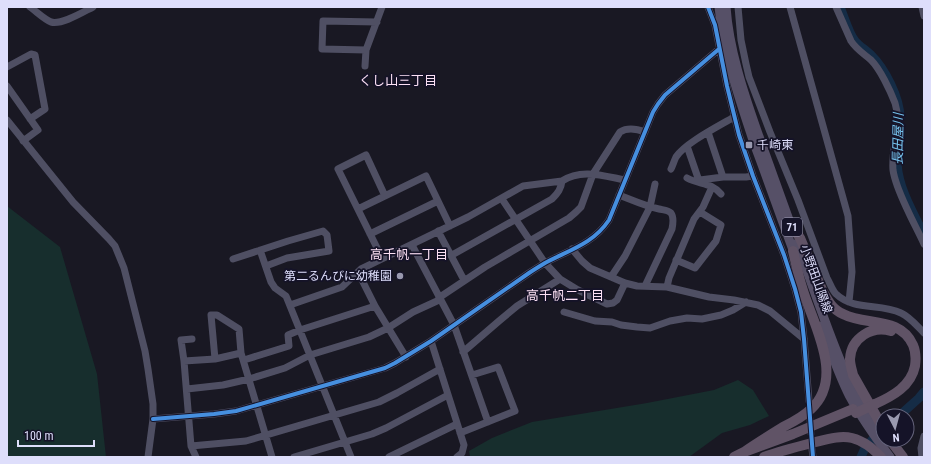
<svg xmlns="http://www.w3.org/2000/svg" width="931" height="464" viewBox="0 0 931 464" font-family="'Roboto Condensed','Noto Sans JP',sans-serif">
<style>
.green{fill:#172e2d}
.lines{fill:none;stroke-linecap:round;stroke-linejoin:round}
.river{stroke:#152c46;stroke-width:9}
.minor-tunnel{stroke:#373643;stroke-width:7;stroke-dasharray:7 3.5;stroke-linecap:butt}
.minor{stroke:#4f4f63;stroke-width:7}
.major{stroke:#565067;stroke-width:9}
.highway{stroke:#605366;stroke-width:10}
.highway-bridge{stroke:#605366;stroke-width:10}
.cycleway-casing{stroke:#151328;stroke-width:6}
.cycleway{stroke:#468fdf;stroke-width:4}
.poi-dot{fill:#9999af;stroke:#151328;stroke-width:1.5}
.labels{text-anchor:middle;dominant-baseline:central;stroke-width:3.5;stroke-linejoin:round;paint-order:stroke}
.shield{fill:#151328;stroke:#a2a1bc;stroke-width:1}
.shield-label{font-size:11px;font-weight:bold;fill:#dedefb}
.poi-label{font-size:12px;fill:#dedefb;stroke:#151328;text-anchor:start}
.street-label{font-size:12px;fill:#dedefb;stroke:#151328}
.neighbourhood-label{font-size:13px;fill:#fce0f4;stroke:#151328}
.water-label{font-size:13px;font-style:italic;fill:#77c4f0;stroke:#151328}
</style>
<rect width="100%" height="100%" fill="#191823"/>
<path class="green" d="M 7,206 L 60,247 L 97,374 L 106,457 L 7,457 Z
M 738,380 L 753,390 L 769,416 L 750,425 L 722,433 L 689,457 L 470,457 L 469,451 L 492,438 L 532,422 L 647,403 L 714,390 Z"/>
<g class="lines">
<path class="river" d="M 840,7 C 844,16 849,34 855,41 C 859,46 866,50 871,55 C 885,69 900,98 900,118
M 897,148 C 894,182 910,206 924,235
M 899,416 L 919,398 L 924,392
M 861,457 L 865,448 L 873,439"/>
<path class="minor-tunnel" d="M 809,407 L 812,447"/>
<path class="minor" d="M 30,7 C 37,12 44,19 51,22 C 62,25 83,12 93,7
M 708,7 L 715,25 L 727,86 L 739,135 L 753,176 L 784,255 L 795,289 L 801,312 L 804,339 L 809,401
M 738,7 L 741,40 L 746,64 L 749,77 L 770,132 L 798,200 L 827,278 C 830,283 832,290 836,294 C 854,311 880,303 901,313 C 910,317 917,326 924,333
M 790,7 L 848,216 L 852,272 L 849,302
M 836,7 L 851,41 C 856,49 864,54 871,60 C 880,69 890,90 895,103 C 902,124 891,148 893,170 C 895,184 902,198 908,211 C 913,222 919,233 924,244
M 922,7 L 924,16
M 366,50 L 322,49 L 323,21 L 377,22
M 365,66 L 366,50 L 382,7
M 7,67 L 31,54 L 35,55 L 45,109 L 30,119
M 7,86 L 38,130 L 23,141
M 7,120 L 73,202 L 109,239 L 115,246 L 124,268 L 145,351 L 148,369 L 153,404 L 153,419 L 148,457
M 708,132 L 723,177
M 687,146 L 698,178 L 700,180 L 723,177 L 746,177 L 753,176
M 671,169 C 673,165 674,161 676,157 C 685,143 719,126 734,117
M 687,178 C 700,185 711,182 721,194
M 619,195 C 632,200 645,206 659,209 C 663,210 668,210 671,213 C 674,217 673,224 672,229 L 645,286
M 502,199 L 545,263 L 560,279 L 578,290 L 607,304 L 613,303 L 617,300 L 625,283
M 358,209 L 426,176 L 450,226
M 438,231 L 464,280
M 370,234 L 438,201
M 412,245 L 454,325 L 488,422
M 572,249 L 582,261 L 590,268 L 625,283 L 637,286 L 667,287 L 709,297 L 734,300 L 758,305 L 770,311 L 804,339
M 260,250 L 271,282 L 275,288 L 286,296 L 351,457
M 452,255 L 552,199 C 558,193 561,189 562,181
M 382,258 L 338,169 L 366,155 L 385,196
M 233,259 L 288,241 L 323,231 L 327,235 L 329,251 L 287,258 L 266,266
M 676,260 L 695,268 L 716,241 L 721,225 L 700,212
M 358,272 L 375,306 L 406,357
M 611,277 L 625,256 L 650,207 L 655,184
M 667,287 L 669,278 L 694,219 L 703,207 L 712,187
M 290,305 L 342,287 L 361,269 L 468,217 L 523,186 L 562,181 C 581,168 604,176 625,180
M 564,312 L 595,321 L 612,322 L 621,325 L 637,327 L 650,328 L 670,321 L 687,318 L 702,319 L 721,315 L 733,310 L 746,302
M 431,341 L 464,445 L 462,453 L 457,457
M 463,352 L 499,321 L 517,306 L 560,279
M 215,359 L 211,315 L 217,315 L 239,329 L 241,353 L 272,457
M 244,360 L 289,346 L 288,335 L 300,330 L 375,306
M 184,361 L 181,340 L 192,339
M 187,389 L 223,385 L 249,379 L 285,368 L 310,355 L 369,337 L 388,328 L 413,312 L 437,301 L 440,297 L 485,267 L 569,218 L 576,212 L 581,207 L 593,174 L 620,132 C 628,127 637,129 645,132
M 153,419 L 214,414 L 236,411 L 385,368 L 395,363 L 431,341 L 529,273 C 535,269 540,266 545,263 C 569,250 593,244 609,220 L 653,112 L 658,104 L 665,95 L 719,49
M 460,433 L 515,411 L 498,367 L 472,375
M 191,446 L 246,441 L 379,402 L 397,393 L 440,369
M 812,449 L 813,457
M 196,457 L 191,446 L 184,361 L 215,359 L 241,353
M 294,457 L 372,434 L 386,428 L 448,395
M 389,457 L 457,424
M 922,457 L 921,448 L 924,436"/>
<path class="major" d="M 719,7 C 724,55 740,101 755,146 C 769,183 782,221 796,258
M 726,7 C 729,49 743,91 757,131 C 769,164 781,198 793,231
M 797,243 C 812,284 826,327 843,367 C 852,387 864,407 875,426
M 821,326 C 830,349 838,373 849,395 C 861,417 875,437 890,457"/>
<path class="highway" d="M 791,225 L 800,238 L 823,292 C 828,301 833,310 843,314 C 866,326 900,316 913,345 C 916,352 916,359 915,366 C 911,386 893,396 875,404
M 883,428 L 853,375 C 852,370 850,365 850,359 C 851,338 872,325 891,331
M 890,440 L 903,457
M 744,452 C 757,443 770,435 783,427 C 793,422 803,417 811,409 C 846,377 812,323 802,287 C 798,275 796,263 793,251
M 734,457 L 744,452 L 793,434 L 853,409
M 764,457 C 780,451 796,447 812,443 C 825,440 839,435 852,438 C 864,441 872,448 881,457"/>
<path class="highway-bridge" d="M 856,413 L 875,404"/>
<defs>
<path id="cycleway" d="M 708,7 L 715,25 L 727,86 L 739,135 L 753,176 L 784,255 L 795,289 L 801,312 L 804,339 L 813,457
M 153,419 L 214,414 L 236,411 L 385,368 L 395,363 L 431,341 L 529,273 C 535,269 540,266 545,263 C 569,250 593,244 609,220 L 653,112 L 658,104 L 665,95 L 719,49"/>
</defs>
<use href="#cycleway" class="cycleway-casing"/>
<use href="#cycleway" class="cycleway"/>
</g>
<g class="poi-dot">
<rect x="745" y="141" width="8" height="8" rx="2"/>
<circle cx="400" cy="276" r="4"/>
</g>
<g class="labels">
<rect class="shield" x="782" y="218" width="20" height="18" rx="3"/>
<g class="shield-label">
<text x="792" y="227">71</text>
</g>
<g class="poi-label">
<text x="757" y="145">千崎東</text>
<text x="392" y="276" text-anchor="end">第二るんびに幼稚園</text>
</g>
<g class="street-label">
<text transform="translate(816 279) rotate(70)">小野田山陽線</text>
</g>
<g class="neighbourhood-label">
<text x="398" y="80">くし山三丁目</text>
<text x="409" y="254">高千帆一丁目</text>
<text x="565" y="295">高千帆二丁目</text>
</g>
<g class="water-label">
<text transform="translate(898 139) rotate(-89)">長田屋川</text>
</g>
</g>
<rect width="931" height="464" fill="none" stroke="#dedefb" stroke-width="16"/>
<g transform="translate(895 428) rotate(174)"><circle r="19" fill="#151328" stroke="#65647c"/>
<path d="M0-3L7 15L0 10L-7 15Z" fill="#9999af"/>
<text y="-6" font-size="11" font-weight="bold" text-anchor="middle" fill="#dedefb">N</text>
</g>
<path d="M18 440v6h76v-6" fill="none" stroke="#dedefb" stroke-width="2"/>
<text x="24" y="440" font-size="12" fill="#dedefb" stroke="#151328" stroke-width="3" paint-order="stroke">100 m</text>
</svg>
